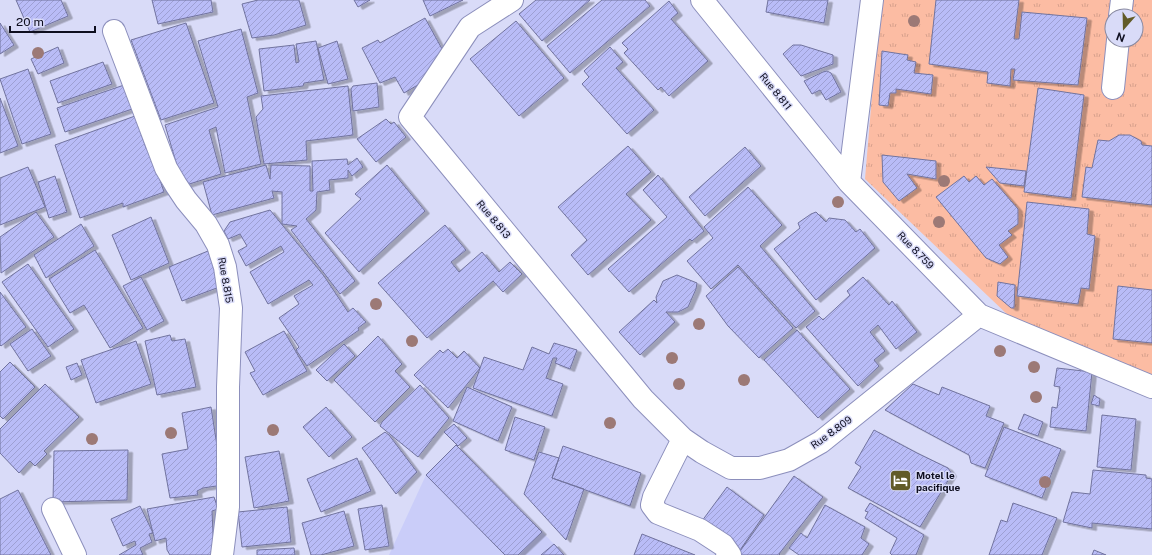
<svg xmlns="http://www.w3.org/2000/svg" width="1152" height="555" viewBox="0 0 1152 555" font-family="'Public Sans',sans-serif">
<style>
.built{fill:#cacdf9}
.grass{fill:url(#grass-tufts);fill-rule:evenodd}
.building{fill:url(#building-hatch);stroke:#71739e;filter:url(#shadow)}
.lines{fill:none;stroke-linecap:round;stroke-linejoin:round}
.minor-casing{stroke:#8c8fbc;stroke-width:24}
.minor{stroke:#fff;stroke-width:22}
.tree{fill:#9c7976}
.labels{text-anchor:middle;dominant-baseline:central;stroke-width:3;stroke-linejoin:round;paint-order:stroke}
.street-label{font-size:10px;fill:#0e0e1f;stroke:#d9dbf8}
.poi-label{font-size:10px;font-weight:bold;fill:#0e0e1f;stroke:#d9dbf8;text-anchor:start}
</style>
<defs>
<pattern id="grass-tufts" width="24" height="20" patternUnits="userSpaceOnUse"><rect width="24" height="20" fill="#fcbca3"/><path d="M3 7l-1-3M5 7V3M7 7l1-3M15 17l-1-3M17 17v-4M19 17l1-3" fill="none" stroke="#d7a08c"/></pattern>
<pattern id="building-hatch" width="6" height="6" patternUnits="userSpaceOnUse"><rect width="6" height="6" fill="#b9bcf7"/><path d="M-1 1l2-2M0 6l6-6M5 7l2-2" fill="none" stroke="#9ea0d3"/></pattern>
<filter id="shadow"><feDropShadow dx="4.5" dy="2.5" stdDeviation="0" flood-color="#0004"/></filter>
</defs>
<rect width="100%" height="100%" fill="#d9dbf8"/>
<path class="built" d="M 456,445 L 554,544 L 564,555 L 389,555 L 426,475 Z"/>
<path class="grass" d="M 880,0 L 1152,0 L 1152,379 L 1010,317 L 865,179 ZM 1112,16 L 1136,16 L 1136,40 L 1112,40 Z"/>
<path class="building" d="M 16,0 L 61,0 L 68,16 L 30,32 Z
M 152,0 L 211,0 L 213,12 L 158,24 Z
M 258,0 L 299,0 L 306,25 L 274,35 L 252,38 L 242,4 Z
M 354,0 L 370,0 L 358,7 Z
M 423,0 L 463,0 L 430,16 Z
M 536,0 L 590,0 L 542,41 L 519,14 Z
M 602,0 L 645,0 L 650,6 L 570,73 L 547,46 Z
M 768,0 L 828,0 L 824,23 L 766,12 Z
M 936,0 L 1019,0 L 1014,39 L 1019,39 L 1022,12 L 1087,18 L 1078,85 L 1013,80 L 1015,69 L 1011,69 L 1010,86 L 987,83 L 988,72 L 929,64 Z
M 669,1 L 678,13 L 671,19 L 708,61 L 669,96 L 661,87 L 658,90 L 624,53 L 628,49 L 622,43 Z
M 425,18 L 447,58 L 435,75 L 404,93 L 395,77 L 380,83 L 362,48 L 378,40 L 380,43 Z
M 516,21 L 564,78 L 519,116 L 470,59 Z
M 0,23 L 14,45 L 0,54 Z
M 186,23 L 214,103 L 161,120 L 131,40 Z
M 241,29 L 258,93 L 247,97 L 261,164 L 225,173 L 216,127 L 209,130 L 221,174 L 183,186 L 165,125 L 218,107 L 198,41 Z
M 316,41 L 324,80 L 304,83 L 303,86 L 264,91 L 259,49 L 294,45 L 296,63 L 299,62 L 296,44 Z
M 337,41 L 348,79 L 328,84 L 318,48 Z
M 793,45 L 801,45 L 833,55 L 833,64 L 801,76 L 783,54 Z
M 58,47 L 64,63 L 38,74 L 31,59 Z
M 610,47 L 623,62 L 616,68 L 654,110 L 627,134 L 582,84 L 589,77 L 584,71 Z
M 882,51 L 908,55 L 907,60 L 916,62 L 914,73 L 933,75 L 931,94 L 896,89 L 896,93 L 890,93 L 888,106 L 879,105 Z
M 103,62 L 112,84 L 58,103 L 50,81 Z
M 28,69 L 51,134 L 22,144 L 0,79 Z
M 827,71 L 831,73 L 841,92 L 826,100 L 820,90 L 812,94 L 804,81 L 823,72 Z
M 130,83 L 138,107 L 65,132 L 57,108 Z
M 377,83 L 379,107 L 353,111 L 351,89 L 353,86 Z
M 348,86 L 353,135 L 306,141 L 307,160 L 264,164 L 256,117 L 263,109 L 261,96 Z
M 1038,88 L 1084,95 L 1071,198 L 1024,192 Z
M 0,98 L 18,146 L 0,153 Z
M 135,116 L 146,148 L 149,147 L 164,192 L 123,207 L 123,203 L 80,218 L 55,145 Z
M 386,119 L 391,124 L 394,122 L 406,137 L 376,162 L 357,139 Z
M 1119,135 L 1130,135 L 1141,141 L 1142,145 L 1152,146 L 1152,205 L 1082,197 L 1086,167 L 1092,168 L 1098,140 L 1109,141 Z
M 628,146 L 651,172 L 626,194 L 651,220 L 588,275 L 571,255 L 587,240 L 558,207 Z
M 745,147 L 761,166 L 705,216 L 689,197 Z
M 882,155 L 936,161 L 936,179 L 907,174 L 917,188 L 899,201 L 883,182 Z
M 357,158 L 363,167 L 352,176 L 348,170 L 348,178 L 329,180 L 330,190 L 317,192 L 316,210 L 306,219 L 355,281 L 340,294 L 291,230 L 297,226 L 282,224 L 282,192 L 272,191 L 274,198 L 212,215 L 203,182 L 266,165 L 270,179 L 271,165 L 310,166 L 310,191 L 313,191 L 312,161 L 347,159 L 348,165 Z
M 387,165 L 425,211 L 359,272 L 325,233 L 361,199 L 355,194 Z
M 28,167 L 45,207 L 0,225 L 0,178 Z
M 986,167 L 1026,171 L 1024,186 L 1000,183 Z
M 658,175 L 704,231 L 692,241 L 690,239 L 629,292 L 608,269 L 667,217 L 643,190 Z
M 55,176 L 67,212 L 49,218 L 38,182 Z
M 964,176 L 969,182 L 976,176 L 984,185 L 992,179 L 1018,209 L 1018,224 L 1008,231 L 1012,235 L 999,245 L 1008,257 L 1000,264 L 986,258 L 936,197 Z
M 748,187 L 782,225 L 760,246 L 815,311 L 796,328 L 738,265 L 711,289 L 687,261 L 713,238 L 704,227 Z
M 1027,202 L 1089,209 L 1087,234 L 1095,236 L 1089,289 L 1081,288 L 1078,304 L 1017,296 Z
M 270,210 L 324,276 L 348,312 L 353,308 L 366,322 L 358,328 L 359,330 L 307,366 L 296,350 L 299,347 L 279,318 L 299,304 L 294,296 L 313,285 L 309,280 L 268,304 L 250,272 L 284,252 L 281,246 L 246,266 L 238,251 L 247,246 L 240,234 L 228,239 L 224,231 L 230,222 Z
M 36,212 L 54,237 L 1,273 L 0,237 Z
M 816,212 L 826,222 L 829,218 L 845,220 L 856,232 L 860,229 L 875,248 L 816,300 L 774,249 L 800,228 L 798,223 L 811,214 Z
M 151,217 L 169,263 L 131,280 L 112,235 Z
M 81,224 L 94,246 L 46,278 L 34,255 Z
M 445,225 L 466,250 L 451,262 L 459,272 L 482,252 L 499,272 L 510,262 L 522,274 L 503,292 L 493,281 L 427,338 L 378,283 Z
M 95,250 L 143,328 L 110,348 L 84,305 L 70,313 L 49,279 Z
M 208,251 L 222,286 L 182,301 L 169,267 Z
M 28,264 L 74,329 L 48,347 L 2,282 Z
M 738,267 L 793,328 L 759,358 L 728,326 L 706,296 Z
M 677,275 L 697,283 L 696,289 L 688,307 L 678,312 L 666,312 L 675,322 L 640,355 L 619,332 L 654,300 L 657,303 L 656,297 L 663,281 Z
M 141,277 L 164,321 L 147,330 L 123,286 Z
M 863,277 L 889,305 L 892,301 L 917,332 L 896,349 L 878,325 L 870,332 L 885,351 L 874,360 L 879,366 L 858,386 L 806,327 L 819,316 L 823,320 L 850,295 L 847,291 Z
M 998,282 L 1015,285 L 1014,308 L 1011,308 L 997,296 Z
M 1118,286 L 1152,290 L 1152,343 L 1113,339 Z
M 0,292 L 26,327 L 1,346 L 0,345 Z
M 32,329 L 51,356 L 28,371 L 10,344 Z
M 797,330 L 850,389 L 818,418 L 764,360 Z
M 284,331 L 307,371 L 263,395 L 250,373 L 255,371 L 245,352 Z
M 170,335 L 172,341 L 185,339 L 196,387 L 157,395 L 145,341 Z
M 378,336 L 402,364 L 395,371 L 410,387 L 375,422 L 334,380 Z
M 136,341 L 151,384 L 96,403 L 81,360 Z
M 554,343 L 577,350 L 570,369 L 555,363 L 557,358 L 553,358 L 546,378 L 563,384 L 552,416 L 473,388 L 484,357 L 523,370 L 532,347 L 549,354 Z
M 344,344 L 355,356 L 327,381 L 316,370 Z
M 448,349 L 457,358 L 464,351 L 480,368 L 448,408 L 414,375 L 440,350 L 443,353 Z
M 10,362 L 35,387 L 3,419 L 0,416 L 0,372 Z
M 77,363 L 82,375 L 71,380 L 66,367 Z
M 1057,368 L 1092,372 L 1086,431 L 1050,427 L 1052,407 L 1057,408 L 1060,387 L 1054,386 Z
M 45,384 L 79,417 L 44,451 L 47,454 L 35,466 L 30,461 L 19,473 L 0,453 L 0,429 Z
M 913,384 L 939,395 L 942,387 L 990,406 L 986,416 L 1004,423 L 985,468 L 971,463 L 969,455 L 885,410 Z
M 420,385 L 449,418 L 418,457 L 380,426 L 382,422 Z
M 467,387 L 512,407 L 498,441 L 453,421 Z
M 1094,395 L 1100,399 L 1099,406 L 1091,404 Z
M 211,407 L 223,485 L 203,488 L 197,491 L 198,495 L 170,498 L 162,454 L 188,449 L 182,413 Z
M 326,407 L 352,437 L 329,457 L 303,427 Z
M 1024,414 L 1043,422 L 1038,436 L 1018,429 Z
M 1102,415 L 1136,419 L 1131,470 L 1097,467 Z
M 515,417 L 545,427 L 534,460 L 505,450 Z
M 454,424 L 467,438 L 458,446 L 444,432 Z
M 1004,427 L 1061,449 L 1042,498 L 985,476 Z
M 874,430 L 917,453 L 948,468 L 952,474 L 920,527 L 848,488 L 861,467 L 855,463 Z
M 385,432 L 389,435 L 417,472 L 396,494 L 362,448 Z
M 456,445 L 542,532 L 518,555 L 505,555 L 426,475 Z
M 563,446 L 641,473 L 630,506 L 552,478 Z
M 128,450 L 127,500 L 53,502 L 54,451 Z
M 279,451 L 289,501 L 254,508 L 245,457 Z
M 539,452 L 559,458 L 552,478 L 584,489 L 566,540 L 524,494 Z
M 357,458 L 371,491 L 321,512 L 307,479 Z
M 1093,470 L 1146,475 L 1146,478 L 1152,479 L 1152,529 L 1092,523 L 1092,528 L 1063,522 L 1072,492 L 1090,494 Z
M 794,476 L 823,497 L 779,554 L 780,555 L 739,555 L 738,554 Z
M 727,487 L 764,515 L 738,553 L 699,525 Z
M 18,490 L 51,555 L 0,555 L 0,499 Z
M 214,497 L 218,509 L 212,511 L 214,555 L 170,555 L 167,550 L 166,538 L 155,541 L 147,509 Z
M 870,503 L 924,535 L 916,555 L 892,555 L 890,553 L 897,538 L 865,518 L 868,512 L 865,511 Z
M 1013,503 L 1057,518 L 1042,555 L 989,555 L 1001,520 L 1007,522 Z
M 382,505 L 389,546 L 365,550 L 358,509 Z
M 825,505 L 865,527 L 861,538 L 869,544 L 862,555 L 799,555 L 789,548 L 801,533 L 807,538 Z
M 140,506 L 153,533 L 149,534 L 152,542 L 140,548 L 143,555 L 119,555 L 136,545 L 135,541 L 123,546 L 111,519 Z
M 287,507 L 291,542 L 242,547 L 238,512 Z
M 344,511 L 354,546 L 321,555 L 311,555 L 302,523 Z
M 642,534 L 695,555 L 634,555 Z
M 554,544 L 564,555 L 541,555 Z
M 294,548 L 295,555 L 257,555 L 257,550 Z
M 1094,550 L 1106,555 L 1092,555 Z"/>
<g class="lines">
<defs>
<path id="minor" d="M 512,0 L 470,27 L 410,117 L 643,399 L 683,439
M 702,0 L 849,182
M 872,0 L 849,182 L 979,315 L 1152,387
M 1120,16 L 1122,0
M 114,31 L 166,168 L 176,185 L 186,200 L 206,224 L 218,245 L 225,267 L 231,308 L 228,387 L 228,507 L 222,555
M 1113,88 L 1118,40
M 53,509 L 75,555
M 730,555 L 723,545 L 700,530 L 658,513 L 652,505 L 654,497 L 683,439 L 702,452 L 731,468 L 760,468 L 789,460 L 821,442 L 979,315"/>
</defs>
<use href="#minor" class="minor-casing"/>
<use href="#minor" class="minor"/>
</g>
<g class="tree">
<circle cx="914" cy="21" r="6"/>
<circle cx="38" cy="53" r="6"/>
<circle cx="944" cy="181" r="6"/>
<circle cx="838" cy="202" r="6"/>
<circle cx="939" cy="222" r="6"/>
<circle cx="376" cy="304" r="6"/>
<circle cx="699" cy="324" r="6"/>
<circle cx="412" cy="341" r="6"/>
<circle cx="1000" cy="351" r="6"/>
<circle cx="672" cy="358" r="6"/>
<circle cx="1034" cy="367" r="6"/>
<circle cx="744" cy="380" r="6"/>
<circle cx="679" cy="384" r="6"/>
<circle cx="1036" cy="397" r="6"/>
<circle cx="610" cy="423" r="6"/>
<circle cx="273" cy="430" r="6"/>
<circle cx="171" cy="433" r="6"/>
<circle cx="92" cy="439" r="6"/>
<circle cx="1045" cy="482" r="6"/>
</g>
<defs>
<symbol id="hotel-square" viewBox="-11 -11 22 22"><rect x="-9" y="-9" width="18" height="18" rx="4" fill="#625b28" stroke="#d9dbf8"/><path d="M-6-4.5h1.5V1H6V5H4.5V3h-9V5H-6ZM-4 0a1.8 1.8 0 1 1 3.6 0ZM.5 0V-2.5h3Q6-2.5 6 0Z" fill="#fff"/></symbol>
</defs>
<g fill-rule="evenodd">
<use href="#hotel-square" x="888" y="468" width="25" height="25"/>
</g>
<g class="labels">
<g class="street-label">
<text transform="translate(776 91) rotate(51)">Rue 8.811</text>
<text transform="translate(494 219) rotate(50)">Rue 8.813</text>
<text transform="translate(916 250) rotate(46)">Rue 8.759</text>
<text transform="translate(226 280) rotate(80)">Rue 8.815</text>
<text transform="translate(831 432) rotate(-36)">Rue 8.809</text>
</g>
<g class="poi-label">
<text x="916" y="475">Motel le<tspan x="916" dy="12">pacifique</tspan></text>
</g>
</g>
<g transform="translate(1124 28) rotate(200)"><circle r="19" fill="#d9dbf8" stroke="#8889a1"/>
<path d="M0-3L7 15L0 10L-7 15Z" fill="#625b28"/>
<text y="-6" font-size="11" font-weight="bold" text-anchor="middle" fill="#0e0e1f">N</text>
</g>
<path d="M10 26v6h85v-6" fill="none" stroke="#0e0e1f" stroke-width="2"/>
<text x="16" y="26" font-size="12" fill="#0e0e1f" stroke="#d9dbf8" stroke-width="3" paint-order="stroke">20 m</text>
</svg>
